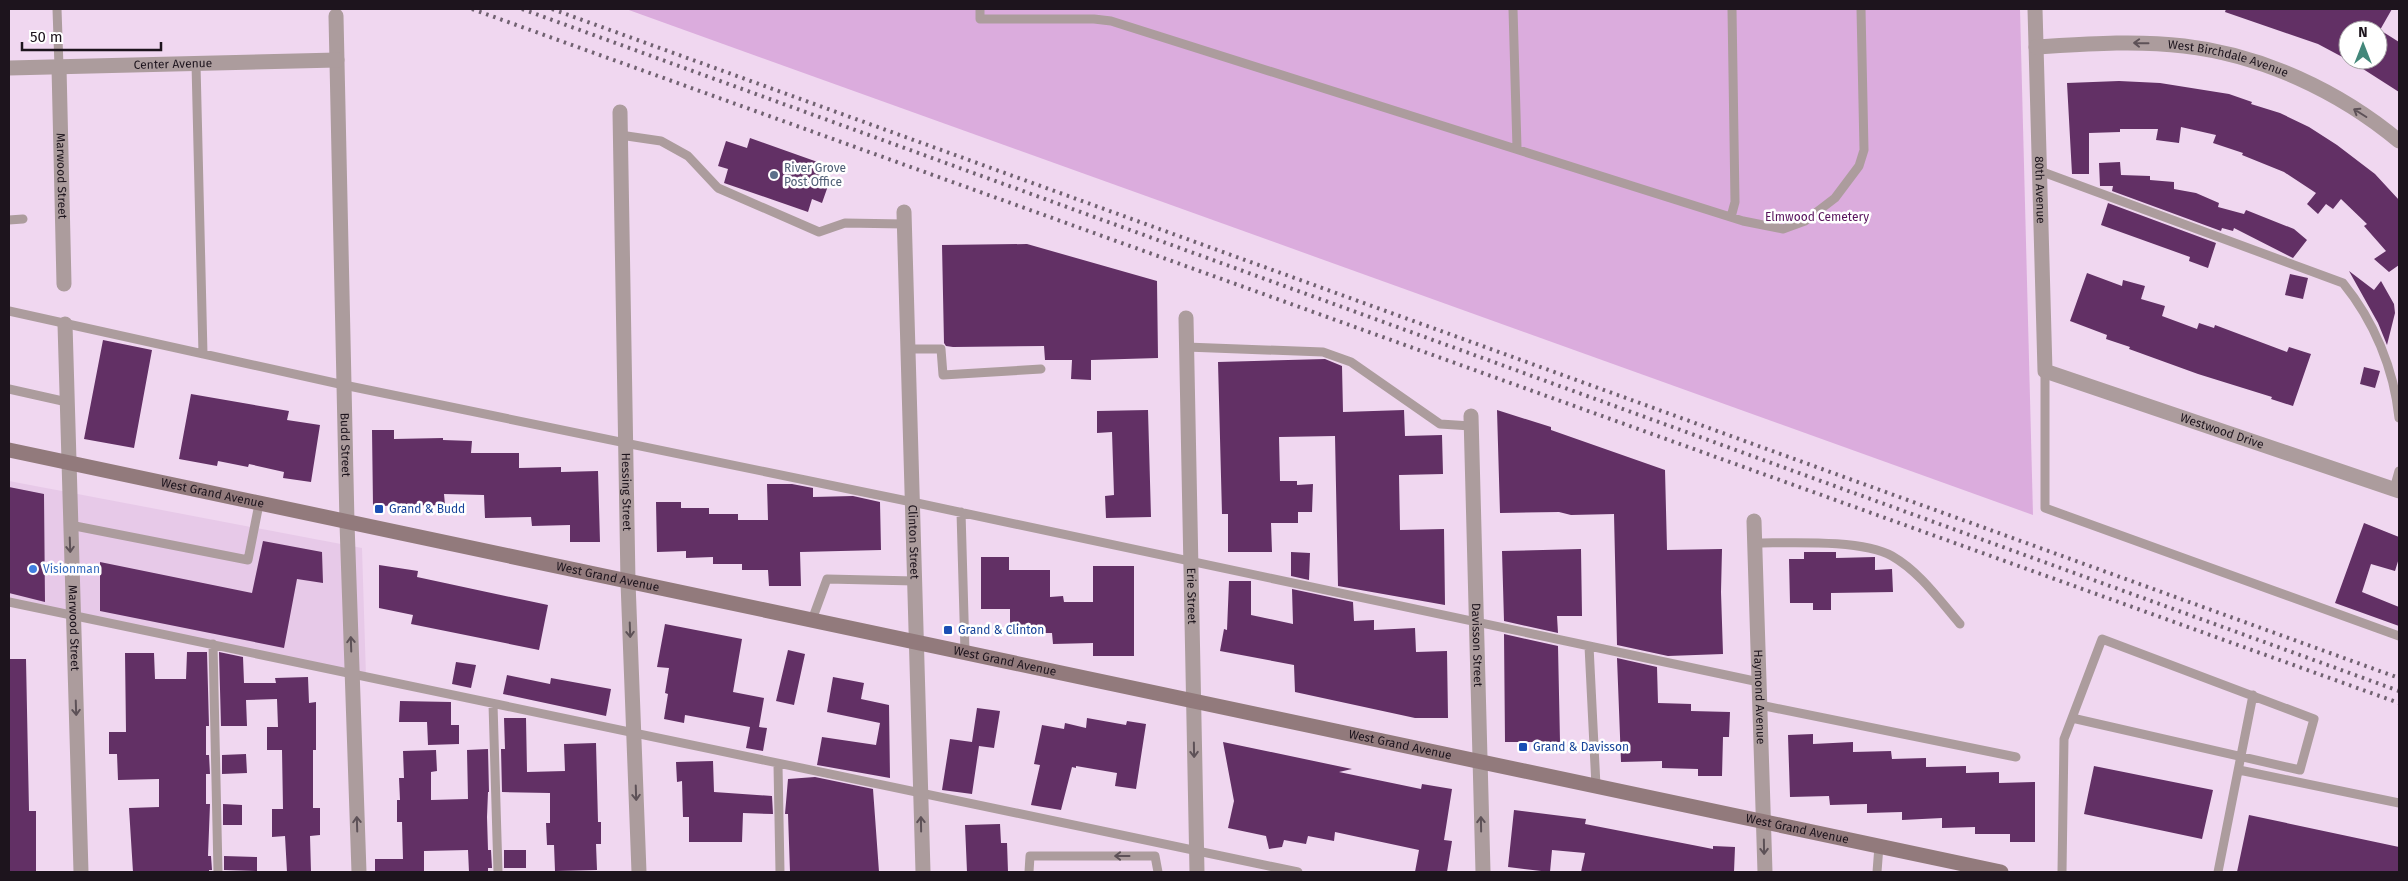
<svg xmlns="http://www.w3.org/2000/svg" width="2408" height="881" viewBox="0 0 2408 881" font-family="'Fira Sans',sans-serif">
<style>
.built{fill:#e7c9e8}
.green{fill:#dbacdd}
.building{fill:#623065}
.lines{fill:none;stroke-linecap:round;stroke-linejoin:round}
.service{stroke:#ac9c9d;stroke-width:9}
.minor{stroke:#ac9c9d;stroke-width:15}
.secondary{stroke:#927a7c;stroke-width:15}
.rail{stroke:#716271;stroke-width:4;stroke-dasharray:2.5 5;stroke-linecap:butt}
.oneway{stroke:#5d5157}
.service-dot{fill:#5c6f8a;stroke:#fff;stroke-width:2}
.transit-dot{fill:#1a4fb4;stroke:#fff;stroke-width:2}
.shop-dot{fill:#3f7fe0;stroke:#fff;stroke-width:2}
.labels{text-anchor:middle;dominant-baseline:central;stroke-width:5;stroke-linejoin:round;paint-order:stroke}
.street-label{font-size:12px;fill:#1d141d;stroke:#fff}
.service-label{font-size:12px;fill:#4e5e75;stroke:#fff;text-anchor:start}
.park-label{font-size:12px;fill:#58135c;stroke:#fff}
.transit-label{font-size:12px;fill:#164399;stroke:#fff;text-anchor:start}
.shop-label{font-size:12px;fill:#366cbe;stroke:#fff;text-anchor:start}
</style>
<rect width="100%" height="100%" fill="#f0d7f0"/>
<path class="built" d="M 9,481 L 362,548 L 366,677 L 9,604 Z"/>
<path class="green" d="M 626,9 L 2020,9 L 2033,515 Z"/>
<path class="building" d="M 2226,9 L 2392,9 L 2380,30 L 2399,42 L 2399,92 L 2349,60 L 2378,60 L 2378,30 L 2348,30 L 2348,60 L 2318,44 L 2225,12 Z
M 2119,81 L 2160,83 L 2229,94 L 2252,102 L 2251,104 L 2280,113 L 2309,127 L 2337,145 L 2375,174 L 2399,200 L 2399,265 L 2389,272 L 2374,259 L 2386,251 L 2364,226 L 2367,224 L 2341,199 L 2333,209 L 2326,204 L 2318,214 L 2307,204 L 2316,193 L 2284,172 L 2242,155 L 2243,153 L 2213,143 L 2216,135 L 2181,127 L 2179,143 L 2156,140 L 2158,129 L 2120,129 L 2120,132 L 2089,133 L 2089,174 L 2072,174 L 2067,83 Z
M 750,138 L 826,165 L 820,180 L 829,183 L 822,203 L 812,199 L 808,212 L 724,183 L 728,169 L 718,166 L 726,141 L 747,148 Z
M 2120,162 L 2121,175 L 2150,176 L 2150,180 L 2174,182 L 2174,189 L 2196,193 L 2219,203 L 2218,207 L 2244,214 L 2246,210 L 2294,229 L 2307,240 L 2293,258 L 2234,228 L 2233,231 L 2222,228 L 2221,231 L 2112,191 L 2113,186 L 2100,186 L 2099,163 Z
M 2108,203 L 2216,243 L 2208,268 L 2189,261 L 2190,257 L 2101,225 Z
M 1027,244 L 1157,281 L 1158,358 L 1091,360 L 1091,380 L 1071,379 L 1072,360 L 1045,360 L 1044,346 L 953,347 L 946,346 L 944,343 L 942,245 Z
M 2349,271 L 2374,290 L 2381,281 L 2394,304 L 2395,313 L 2387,345 L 2378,323 Z
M 2087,273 L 2122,286 L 2123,280 L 2145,286 L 2141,299 L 2165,306 L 2162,316 L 2197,329 L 2199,323 L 2214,328 L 2215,325 L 2287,352 L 2289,347 L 2311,354 L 2293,406 L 2271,399 L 2272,397 L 2198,374 L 2129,349 L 2130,347 L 2106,339 L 2107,335 L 2070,321 Z
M 2290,274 L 2308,278 L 2303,299 L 2285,295 Z
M 103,340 L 152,350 L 134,448 L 84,439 Z
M 1325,359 L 1342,366 L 1343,412 L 1404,410 L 1405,436 L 1442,435 L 1443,474 L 1399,475 L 1400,530 L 1444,529 L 1445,605 L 1338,586 L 1335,436 L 1279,437 L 1280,481 L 1297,481 L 1297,485 L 1313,484 L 1312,512 L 1298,512 L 1298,523 L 1271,523 L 1272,552 L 1228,552 L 1228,514 L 1222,514 L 1218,362 Z
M 2364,367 L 2380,371 L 2375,388 L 2360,384 Z
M 191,394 L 289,411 L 287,420 L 320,425 L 311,482 L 283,478 L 284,472 L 249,464 L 248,467 L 218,461 L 217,466 L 179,459 Z
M 1148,410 L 1151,517 L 1106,518 L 1105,496 L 1114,495 L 1112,432 L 1097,433 L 1097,411 Z
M 1497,410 L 1551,427 L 1551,430 L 1665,470 L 1667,550 L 1722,549 L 1721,592 L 1723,654 L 1668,656 L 1617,645 L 1614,514 L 1571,515 L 1559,512 L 1500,513 Z
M 372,430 L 394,430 L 394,439 L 443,438 L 443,440 L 472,441 L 471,453 L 519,453 L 519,468 L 561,467 L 561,472 L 598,471 L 600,542 L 570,542 L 570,525 L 532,526 L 531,517 L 485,518 L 484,495 L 444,494 L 445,505 L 373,506 Z
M 767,484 L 792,484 L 813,488 L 813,497 L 853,496 L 880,502 L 881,550 L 800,552 L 801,586 L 769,586 L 768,570 L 742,570 L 742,564 L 713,564 L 713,557 L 686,558 L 686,551 L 657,552 L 656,502 L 681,502 L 681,508 L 709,508 L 709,514 L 738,514 L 738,520 L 768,520 Z
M 9,487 L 44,494 L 45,602 L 9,593 Z
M 2364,523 L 2399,537 L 2399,558 L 2395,571 L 2371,564 L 2362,592 L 2399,607 L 2399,626 L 2335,603 Z
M 263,541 L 322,552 L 323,583 L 297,579 L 284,648 L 100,611 L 100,562 L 252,593 Z
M 1581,549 L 1582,616 L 1557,616 L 1558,633 L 1504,621 L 1502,551 Z
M 1291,552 L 1310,553 L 1309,580 L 1291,576 Z
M 1804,552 L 1836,552 L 1836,558 L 1875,557 L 1875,570 L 1892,569 L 1893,592 L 1831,593 L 1831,610 L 1813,610 L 1813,603 L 1790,603 L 1789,559 L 1804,559 Z
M 981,557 L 1009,557 L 1009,570 L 1050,570 L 1050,597 L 1063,596 L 1064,602 L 1093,602 L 1093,566 L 1134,566 L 1134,656 L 1093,656 L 1093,643 L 1053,644 L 1052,633 L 1010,633 L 1010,609 L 981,609 Z
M 379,565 L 418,571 L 417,577 L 548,605 L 539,650 L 411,624 L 413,615 L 379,608 Z
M 1229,581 L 1251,581 L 1251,615 L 1293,624 L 1292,589 L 1353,602 L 1354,621 L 1374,620 L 1374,630 L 1415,628 L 1416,652 L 1447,651 L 1448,718 L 1415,718 L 1295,692 L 1294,665 L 1220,651 L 1224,629 L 1227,630 Z
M 665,624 L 742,639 L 733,692 L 764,698 L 759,727 L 767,728 L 763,751 L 746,748 L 750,727 L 685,715 L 684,723 L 664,719 L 668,694 L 665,693 L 669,668 L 657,667 Z
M 1504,634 L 1558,646 L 1560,742 L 1505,742 Z
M 788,650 L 805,654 L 794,705 L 776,701 Z
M 187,652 L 207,652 L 209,726 L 206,726 L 206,755 L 209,755 L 210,774 L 206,774 L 206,804 L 210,804 L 208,856 L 211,856 L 212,870 L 209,870 L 209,872 L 133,872 L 129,808 L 159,807 L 159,779 L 118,780 L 117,754 L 109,754 L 109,732 L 126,732 L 125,653 L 154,653 L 155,679 L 186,679 Z
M 219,652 L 243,657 L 244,683 L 276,683 L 275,678 L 308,677 L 309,703 L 316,702 L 316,750 L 313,750 L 313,808 L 320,808 L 320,835 L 310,836 L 311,872 L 287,872 L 285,836 L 272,837 L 272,809 L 283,809 L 282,750 L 267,750 L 267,727 L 278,727 L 277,699 L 246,700 L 247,726 L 221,726 Z
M 1617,658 L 1657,667 L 1658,703 L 1691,704 L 1691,711 L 1730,712 L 1729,737 L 1723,737 L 1722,776 L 1698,776 L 1698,769 L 1662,768 L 1662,761 L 1621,762 Z
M 9,659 L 26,659 L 29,811 L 36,811 L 36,872 L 9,872 Z
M 456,662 L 476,665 L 471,688 L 452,684 Z
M 507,675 L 550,684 L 551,678 L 611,689 L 606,716 L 503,694 Z
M 833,677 L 864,683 L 861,699 L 889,705 L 890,778 L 817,765 L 822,737 L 876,745 L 880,723 L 827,712 Z
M 400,701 L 451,702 L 451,725 L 459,725 L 459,744 L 428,745 L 427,722 L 399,722 Z
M 977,708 L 1000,711 L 994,748 L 979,746 L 972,794 L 942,790 L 950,739 L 972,742 Z
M 504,718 L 526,718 L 527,772 L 565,771 L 564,744 L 596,743 L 598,822 L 601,822 L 601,844 L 596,844 L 597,870 L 555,871 L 554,845 L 547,845 L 546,823 L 550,823 L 550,793 L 502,792 L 501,749 L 505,749 Z
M 1087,718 L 1126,725 L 1127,721 L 1146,724 L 1136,789 L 1115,786 L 1117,773 L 1076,766 L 1076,768 L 1072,767 L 1061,810 L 1031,805 L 1040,765 L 1034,764 L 1042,725 L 1064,729 L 1065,723 L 1086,728 Z
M 1813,734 L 1813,744 L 1853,742 L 1853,752 L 1891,751 L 1892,759 L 1926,758 L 1926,767 L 1966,766 L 1966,773 L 1999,772 L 1999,783 L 2035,782 L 2035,842 L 2010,842 L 2010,834 L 1975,834 L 1975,827 L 1942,828 L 1942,818 L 1902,820 L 1902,812 L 1867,813 L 1867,804 L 1830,805 L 1829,796 L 1790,797 L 1788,735 Z
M 1223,742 L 1352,769 L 1339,772 L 1421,789 L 1422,784 L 1452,789 L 1444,840 L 1452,841 L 1447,872 L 1415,872 L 1419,850 L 1335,832 L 1334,841 L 1308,836 L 1306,844 L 1284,840 L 1282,847 L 1269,849 L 1266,836 L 1228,828 L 1234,801 Z
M 488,749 L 489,792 L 488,792 L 487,817 L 488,850 L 491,850 L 492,868 L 488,868 L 488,872 L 469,872 L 468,850 L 424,851 L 424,872 L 375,872 L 375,859 L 403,859 L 402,822 L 397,822 L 397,800 L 400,800 L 399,778 L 404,778 L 403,751 L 436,750 L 437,771 L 431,772 L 431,800 L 468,799 L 467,750 Z
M 246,754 L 247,773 L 222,774 L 222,755 Z
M 713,761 L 714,792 L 772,796 L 773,814 L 743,813 L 742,842 L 689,842 L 689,817 L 683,817 L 682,781 L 677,782 L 676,762 Z
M 2094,766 L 2213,790 L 2202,839 L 2084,814 Z
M 815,777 L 873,789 L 879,872 L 790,872 L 788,814 L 785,814 L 788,779 Z
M 223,804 L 242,805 L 242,825 L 223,825 Z
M 1514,810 L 1586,819 L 1585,824 L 1713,849 L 1713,846 L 1735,847 L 1734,872 L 1581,872 L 1585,853 L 1552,850 L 1550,872 L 1508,867 Z
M 2249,815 L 2399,847 L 2399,872 L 2237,872 Z
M 1000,824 L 1001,843 L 1007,843 L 1008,872 L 967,872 L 965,825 Z
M 504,850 L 526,850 L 526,868 L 504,868 Z
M 224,856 L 257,857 L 257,871 L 224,870 Z"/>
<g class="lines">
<path class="service" d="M 57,9 L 59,67
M 980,9 L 980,19 L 1094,19 L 1111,21 L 1743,221 L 1783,229 L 1805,221 L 1835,198 L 1859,166 L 1864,150 L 1861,9
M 1513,9 L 1517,148
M 196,64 L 203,354
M 620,135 L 661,141 L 688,156 L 718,188 L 819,232 L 845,223 L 904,224
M 2040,171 L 2343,283 C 2374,321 2394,369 2399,418
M 1731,217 L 1735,202 L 1732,9
M 9,220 L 23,219
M 9,311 L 344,385 L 912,502 L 1759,682
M 1186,347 L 1323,352 L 1351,362 L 1440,424 L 1471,426
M 908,349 L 941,349 L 943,375 L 1041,369
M 2045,371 L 2045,508 L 2399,636
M 9,389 L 67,402
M 2394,489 L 2399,471
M 961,512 L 965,652
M 70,525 L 248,560 L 259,504
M 1755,543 C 1791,543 1861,539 1892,556 C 1920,572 1940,601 1960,624
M 9,602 L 1298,872
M 812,620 L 827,579 L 915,581
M 213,644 L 218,872
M 1589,646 L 1596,786
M 493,704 L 498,872
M 1760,705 L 2016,757
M 778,765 L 780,872
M 2239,770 L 2399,803
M 1029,872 L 1030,856 L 1155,856 L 1158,872
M 1877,872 L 1879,846
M 2062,872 L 2064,739 L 2102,639 L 2314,719 L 2300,770 L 2072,718
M 2218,872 L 2253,695"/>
<g class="minor">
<path id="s1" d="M 2035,9 L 2045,371 L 2399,491"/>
<path id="s2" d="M 336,16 L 347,523 L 359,872"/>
<path id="s3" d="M 2036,47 C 2085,44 2135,40 2184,46 C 2262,55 2339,91 2399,141"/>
<path id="s4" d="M 59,67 L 64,284"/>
<path id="s5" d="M 9,68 L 337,60"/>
<path id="s6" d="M 620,112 L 628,582 L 639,872"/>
<path id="s7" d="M 904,212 L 923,872"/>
<path id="s8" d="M 1186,318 L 1197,872"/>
<path id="s9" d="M 65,324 L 81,872"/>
<path id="s10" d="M 1471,416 L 1483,872"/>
<path id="s11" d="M 1754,521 L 1765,872"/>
</g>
<path class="secondary" id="s12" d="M 9,450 L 2001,872"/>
<path class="rail" d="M 472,9 L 2399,703
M 522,9 L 2399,691
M 552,9 L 2399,678"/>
</g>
<defs><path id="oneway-shaft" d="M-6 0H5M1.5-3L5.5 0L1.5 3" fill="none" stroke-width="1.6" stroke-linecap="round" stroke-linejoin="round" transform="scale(1.25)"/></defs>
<g class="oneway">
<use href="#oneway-shaft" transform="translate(2141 43) rotate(-179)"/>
<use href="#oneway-shaft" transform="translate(2360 113) rotate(-148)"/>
<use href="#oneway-shaft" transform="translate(70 545) rotate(88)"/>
<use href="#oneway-shaft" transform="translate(630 630) rotate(88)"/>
<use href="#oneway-shaft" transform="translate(351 644) rotate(-92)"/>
<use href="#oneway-shaft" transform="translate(76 708) rotate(88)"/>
<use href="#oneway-shaft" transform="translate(1194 750) rotate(89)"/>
<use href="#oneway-shaft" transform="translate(636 793) rotate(88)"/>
<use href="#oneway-shaft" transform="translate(357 824) rotate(-92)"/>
<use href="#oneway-shaft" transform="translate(921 824) rotate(-91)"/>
<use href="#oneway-shaft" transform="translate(1481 824) rotate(-91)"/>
<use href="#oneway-shaft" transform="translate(1764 847) rotate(89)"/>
<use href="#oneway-shaft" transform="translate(1122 856) rotate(180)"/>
</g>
<circle class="service-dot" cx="774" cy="175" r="5"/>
<g class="transit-dot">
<rect x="374" y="504" width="10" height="10" rx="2.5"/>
<rect x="943" y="625" width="10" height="10" rx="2.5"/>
<rect x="1518" y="742" width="10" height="10" rx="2.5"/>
</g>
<circle class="shop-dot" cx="33" cy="569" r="5"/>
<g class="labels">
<g class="street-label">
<text stroke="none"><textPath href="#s3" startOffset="194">West Birchdale Avenue</textPath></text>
<text stroke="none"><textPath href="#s5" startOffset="164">Center Avenue</textPath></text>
<text stroke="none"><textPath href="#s4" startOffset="109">Marwood Street</textPath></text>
<text stroke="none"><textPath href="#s1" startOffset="181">80th Avenue</textPath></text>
<text stroke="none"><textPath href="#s1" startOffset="549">Westwood Drive</textPath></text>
<text stroke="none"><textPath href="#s2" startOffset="429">Budd Street</textPath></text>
<text stroke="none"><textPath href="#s6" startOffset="380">Hessing Street</textPath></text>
<text stroke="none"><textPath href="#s12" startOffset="208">West Grand Avenue</textPath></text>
<text stroke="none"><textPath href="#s7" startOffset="330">Clinton Street</textPath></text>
<text stroke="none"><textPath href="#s12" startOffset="612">West Grand Avenue</textPath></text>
<text stroke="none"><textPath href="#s8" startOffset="278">Erie Street</textPath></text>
<text stroke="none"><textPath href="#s9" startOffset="304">Marwood Street</textPath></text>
<text stroke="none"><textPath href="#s10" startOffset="229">Davisson Street</textPath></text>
<text stroke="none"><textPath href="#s12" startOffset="1018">West Grand Avenue</textPath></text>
<text stroke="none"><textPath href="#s11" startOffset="176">Haymond Avenue</textPath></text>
<text stroke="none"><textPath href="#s12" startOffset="1422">West Grand Avenue</textPath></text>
<text stroke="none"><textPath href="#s12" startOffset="1828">West Grand Avenue</textPath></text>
</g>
<g class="service-label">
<text x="784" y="168">River Grove<tspan x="784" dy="14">Post Office</tspan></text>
</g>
<g class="park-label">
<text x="1817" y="217">Elmwood Cemetery</text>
</g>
<g class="transit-label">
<text x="389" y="509">Grand &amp; Budd</text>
<text x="958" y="630">Grand &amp; Clinton</text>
<text x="1533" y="747">Grand &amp; Davisson</text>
</g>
<g class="shop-label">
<text x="43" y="569">Visionman</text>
</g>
</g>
<rect width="2408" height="881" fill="none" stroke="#1d141d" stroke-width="20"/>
<g transform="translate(2363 45)"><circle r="24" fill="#ffffff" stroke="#a5a1a5"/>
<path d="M0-4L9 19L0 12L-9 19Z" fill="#43877a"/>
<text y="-8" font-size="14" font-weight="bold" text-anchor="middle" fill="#1d141d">N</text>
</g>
<path d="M22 42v8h139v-8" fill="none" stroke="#1d141d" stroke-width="2.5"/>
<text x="30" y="42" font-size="15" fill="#1d141d" stroke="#ffffff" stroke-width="4" paint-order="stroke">50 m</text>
</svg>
